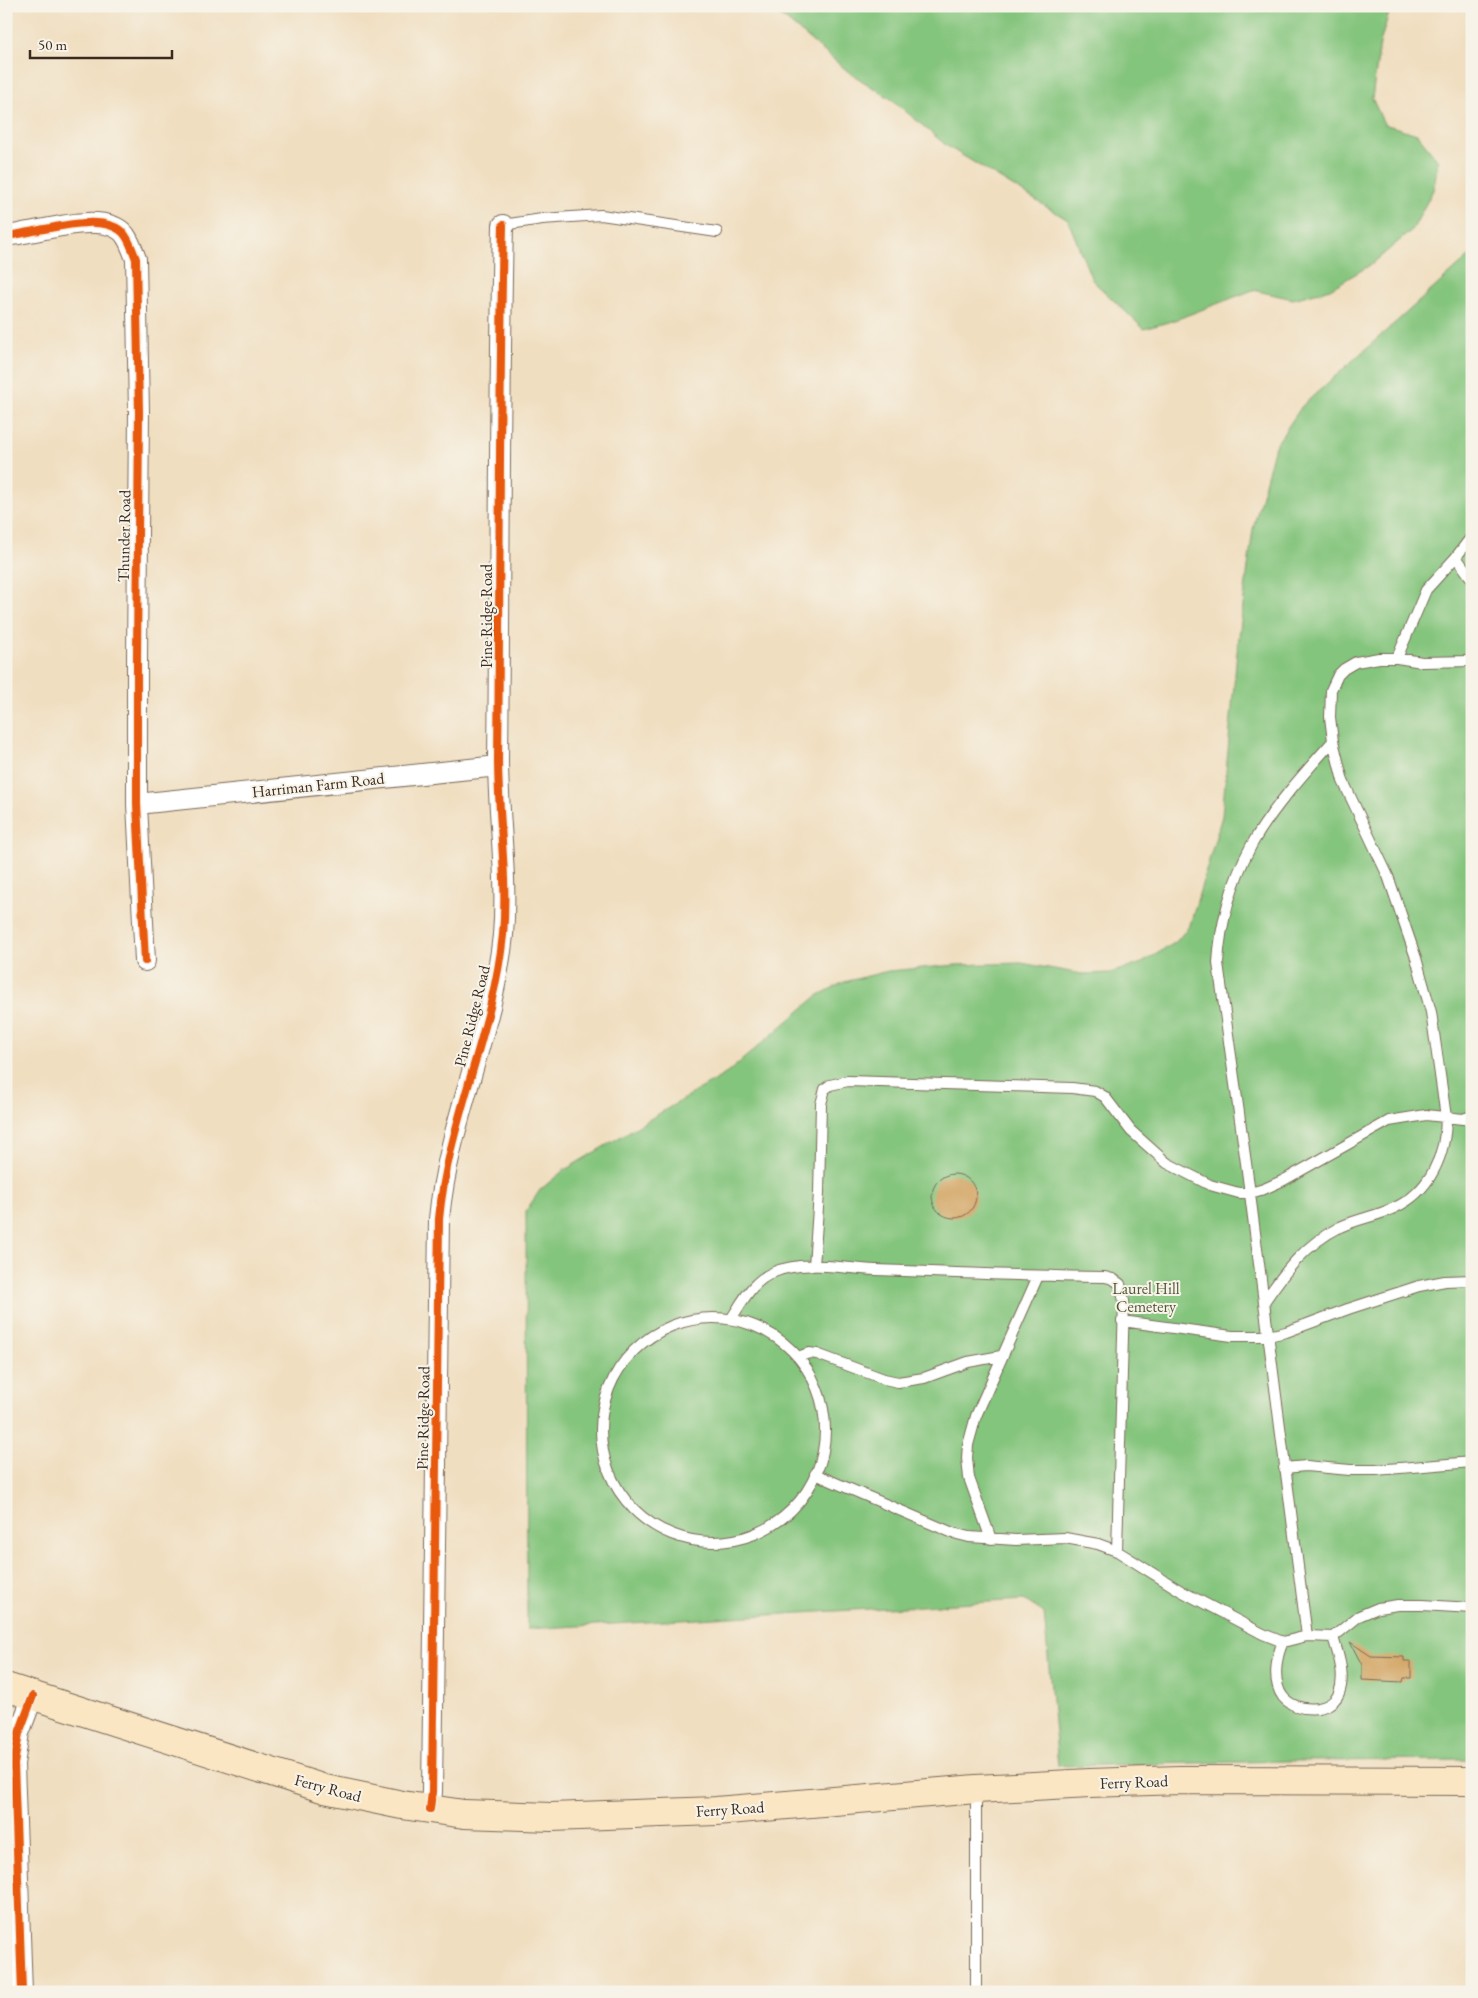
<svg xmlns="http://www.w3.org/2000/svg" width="1478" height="1998" viewBox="0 0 1478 1998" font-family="'EB Garamond',serif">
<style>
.green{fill:#84c57d;stroke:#60784e}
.building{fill:#cf9d56}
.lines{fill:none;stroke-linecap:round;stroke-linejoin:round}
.service-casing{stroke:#7a6957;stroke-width:12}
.minor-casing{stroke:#7a6957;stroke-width:22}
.secondary-casing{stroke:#7a6957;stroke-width:30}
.service{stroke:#fff;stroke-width:10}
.minor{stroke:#fff;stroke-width:20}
.secondary{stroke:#fbe6c4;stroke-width:28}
.cycleway-casing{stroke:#f7f3e8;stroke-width:11}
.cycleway{stroke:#e8590c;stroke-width:8}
.labels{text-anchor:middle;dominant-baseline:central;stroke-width:4;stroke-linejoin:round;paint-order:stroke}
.street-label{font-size:16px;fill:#3b2a1e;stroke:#f7f3e8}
.park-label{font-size:16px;fill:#51583a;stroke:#f7f3e8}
</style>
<rect width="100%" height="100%" fill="#f7f3e8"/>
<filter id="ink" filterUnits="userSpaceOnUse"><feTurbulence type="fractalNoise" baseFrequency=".02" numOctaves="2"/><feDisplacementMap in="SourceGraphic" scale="10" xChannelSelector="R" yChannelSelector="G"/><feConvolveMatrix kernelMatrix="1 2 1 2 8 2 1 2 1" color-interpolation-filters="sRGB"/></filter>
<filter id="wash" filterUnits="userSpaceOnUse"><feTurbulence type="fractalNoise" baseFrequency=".0096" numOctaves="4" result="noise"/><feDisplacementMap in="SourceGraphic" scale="20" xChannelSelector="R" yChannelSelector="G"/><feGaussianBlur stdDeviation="1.12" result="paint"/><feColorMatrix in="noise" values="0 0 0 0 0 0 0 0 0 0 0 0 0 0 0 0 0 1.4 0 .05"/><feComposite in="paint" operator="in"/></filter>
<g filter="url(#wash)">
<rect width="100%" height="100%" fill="#f0dec0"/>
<path class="green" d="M 766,6 L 1391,6 L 1380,43 L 1372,98 L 1384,124 L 1417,134 L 1438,160 L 1434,188 L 1413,229 L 1372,264 L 1330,289 L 1293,299 L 1253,290 L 1175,320 L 1144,329 L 1092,280 L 1068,220 L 947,146 L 891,99 L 850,73 L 785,19 Z
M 1472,254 L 1472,1760 L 1287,1761 L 1058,1766 L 1044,1613 L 1024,1600 L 527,1629 L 526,1211 L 540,1190 L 563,1171 L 727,1073 L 817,996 L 844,982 L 888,971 L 956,965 L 1021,963 L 1082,974 L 1110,973 L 1142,963 L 1176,942 L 1190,925 L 1222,816 L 1237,652 L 1253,529 L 1275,446 L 1302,406 Z"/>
<g id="blocks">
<path class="building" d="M932 1196a22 22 0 1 1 44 0a22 22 0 1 1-44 0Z
M 1350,1642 L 1371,1656 L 1404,1657 L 1404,1661 L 1411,1661 L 1411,1678 L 1404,1678 L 1403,1682 L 1362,1680 L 1362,1665 Z"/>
</g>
</g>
<g filter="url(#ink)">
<use href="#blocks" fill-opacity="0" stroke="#7a6957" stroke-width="1"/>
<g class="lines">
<defs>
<path id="service" d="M 503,225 L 542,219 L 601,215 L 717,232
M 1456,557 L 1472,579
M 1397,658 L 1426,590 L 1456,557 L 1472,536
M 814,1266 L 819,1193 L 821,1104 L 825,1089 L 830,1085 L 848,1081 L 1072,1088 L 1095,1091 L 1105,1097 L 1131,1131 L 1167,1163 L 1210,1185 L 1239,1193 L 1250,1193 L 1264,1189 L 1284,1180 L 1389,1121 L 1426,1115 L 1463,1119 L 1472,1116
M 1264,1302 C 1285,1271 1306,1244 1340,1227 C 1357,1219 1377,1216 1394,1208 C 1430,1192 1446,1155 1446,1117 L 1431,1012 L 1416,958 L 1388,876 L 1343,781 L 1333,741 L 1330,717 L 1331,690 L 1338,675 L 1344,669 L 1356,662 L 1379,658 L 1397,658 L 1422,662 L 1472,661
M601 1430a112 112 0 1 1 224 0a112 112 0 1 1-224 0Z
M 731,1319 C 743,1301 752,1281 774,1272 C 805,1259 843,1269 876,1270 C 952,1273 1029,1276 1105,1277 L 1113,1279 L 1120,1284 L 1124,1301 L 1117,1551
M 1122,1321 L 1232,1336 L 1268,1336 L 1286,1332 L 1348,1309 L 1419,1286 L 1445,1281 L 1472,1280
M 798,1357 L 809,1353 L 817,1354 L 884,1379 L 898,1382 L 924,1378 L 968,1362 L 1001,1356
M 1284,1468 L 1306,1466 L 1350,1470 L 1376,1470 L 1472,1462
M 815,1474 L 953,1533 L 969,1537 L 1016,1540 L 1065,1538 L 1098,1544 L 1117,1551 L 1181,1591 L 1263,1634 L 1283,1642 L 1307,1636 L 1333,1637 L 1359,1616 L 1378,1608 L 1398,1605 L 1422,1605 L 1472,1608
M 991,1539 L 969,1478 L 967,1458 L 968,1445 L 976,1416 L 1038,1276
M 1307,1636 L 1246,1163 L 1218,963 C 1220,924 1232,881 1251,846 C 1270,811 1306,771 1333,741
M 1283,1642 C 1276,1657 1272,1682 1283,1697 C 1296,1713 1331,1713 1339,1693 C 1346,1675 1338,1654 1333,1637
M 976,1992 L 976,1790"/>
<path id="minor" d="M 6,235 C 14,236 22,233 29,232 C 53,228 107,212 125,235 C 130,242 133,251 136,259 L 139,412 L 137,658 L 137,804 L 145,961
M 137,804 L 498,766
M 430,1809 L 432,1792 L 439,1219 C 448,1122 493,1032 503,935 C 508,877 498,817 498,759 C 500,581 499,403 503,225
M 22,1992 L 14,1764 L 19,1733 L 33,1696"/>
<path id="secondary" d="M 6,1687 L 325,1789 L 402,1805 L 464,1814 L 551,1817 L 716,1811 L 976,1789 L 1090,1783 L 1180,1780 L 1472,1781"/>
</defs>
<use href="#service" class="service-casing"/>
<use href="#minor" class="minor-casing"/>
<use href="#secondary" class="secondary-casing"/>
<use href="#service" class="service"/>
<use href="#minor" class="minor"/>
<use href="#secondary" class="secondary"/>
<defs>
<path id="cycleway" d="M 6,235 C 14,236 22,233 29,232 C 53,228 107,212 125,235 C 130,242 133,251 136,259 L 139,412 L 137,658 L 137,804 L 145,961
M 430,1809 L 432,1792 L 439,1219 C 448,1122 493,1032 503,935 C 508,877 498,817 498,759 C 500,581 499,403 503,225
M 22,1992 L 14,1764 L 19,1733 L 33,1696"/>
</defs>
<use href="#cycleway" class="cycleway-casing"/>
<use href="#cycleway" class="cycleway"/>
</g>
</g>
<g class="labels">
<g class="street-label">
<text transform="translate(124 536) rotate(-89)">Thunder Road</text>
<text transform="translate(486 616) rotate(-90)">Pine Ridge Road</text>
<text transform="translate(318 785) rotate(-6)">Harriman Farm Road</text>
<text transform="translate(472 1016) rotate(-76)">Pine Ridge Road</text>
<text transform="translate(423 1418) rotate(-89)">Pine Ridge Road</text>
<text transform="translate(1134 1782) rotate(-2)">Ferry Road</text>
<text transform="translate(328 1788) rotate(15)">Ferry Road</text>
<text transform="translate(730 1809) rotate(-4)">Ferry Road</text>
</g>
<g class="park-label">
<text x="1146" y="1288">Laurel Hill<tspan x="1146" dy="18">Cemetery</tspan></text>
</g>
</g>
<rect width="1478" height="1998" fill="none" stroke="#f7f3e8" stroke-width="25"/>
<path d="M30 50v8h142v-8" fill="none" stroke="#3b2a1e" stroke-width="2.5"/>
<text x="38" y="50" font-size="15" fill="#3b2a1e" stroke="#f7f3e8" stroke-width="4" paint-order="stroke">50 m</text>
</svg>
